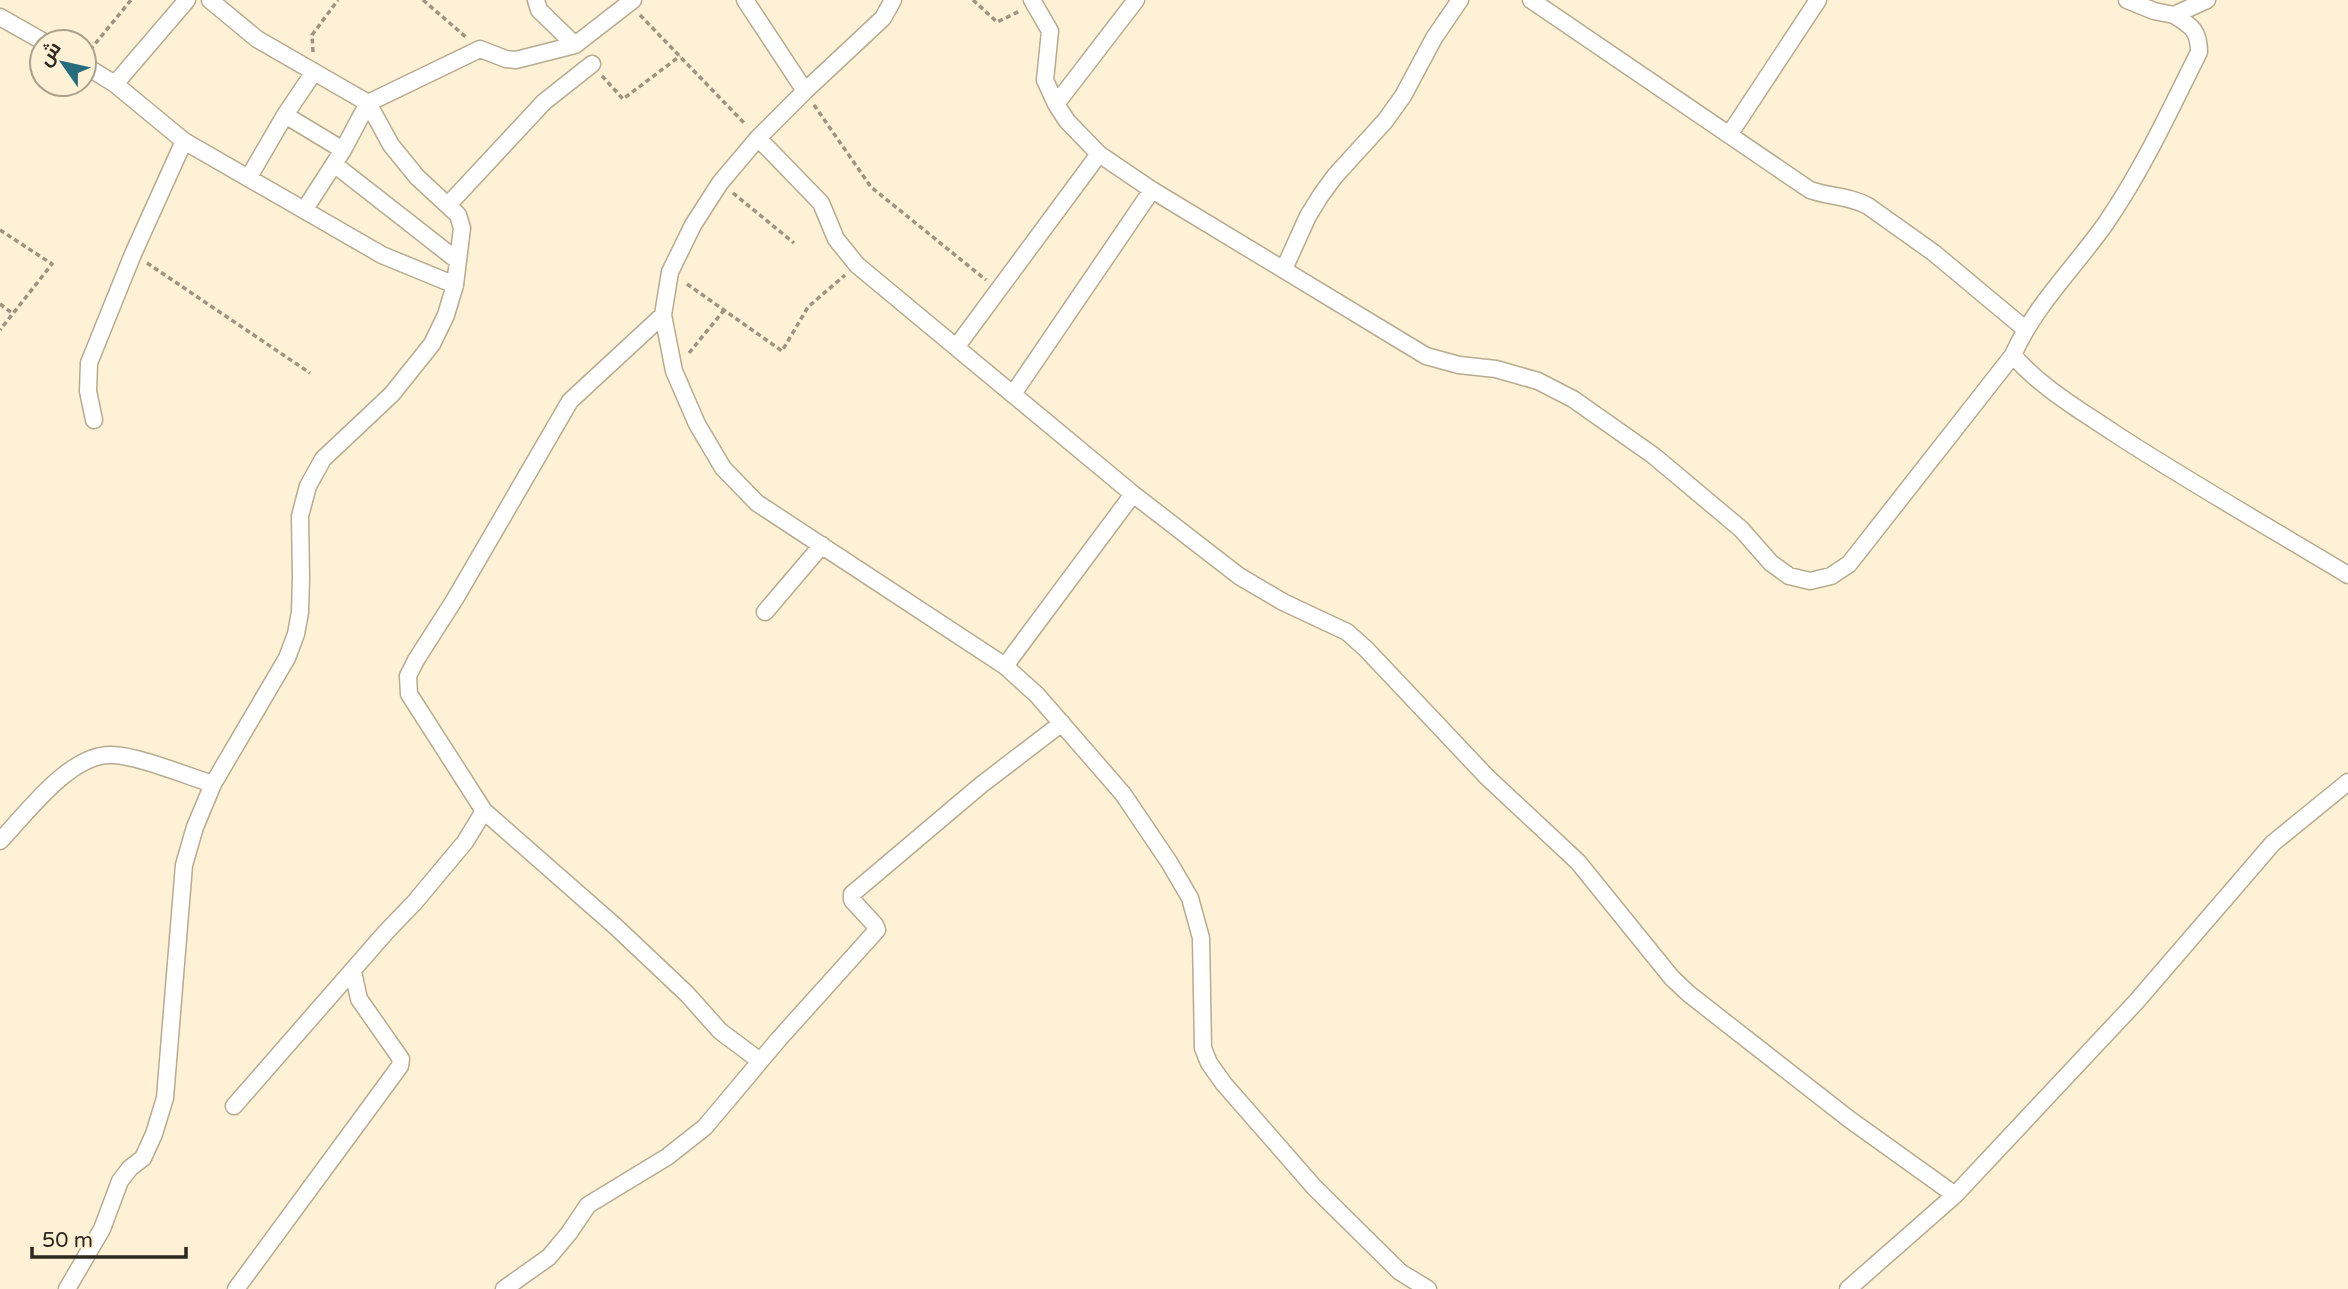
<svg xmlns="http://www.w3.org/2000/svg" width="2348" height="1289" viewBox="0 0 2348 1289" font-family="'Varela Round',Cairo,sans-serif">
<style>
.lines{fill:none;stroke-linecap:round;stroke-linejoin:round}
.street-casing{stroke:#b7ab90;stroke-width:19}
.path{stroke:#9e9581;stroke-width:3.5;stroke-dasharray:5 3.5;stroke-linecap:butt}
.street{stroke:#fff;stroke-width:16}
</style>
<rect width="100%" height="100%" fill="#fef1d5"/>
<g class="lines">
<defs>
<path id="street" d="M 536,0 L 539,10 L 575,45
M 745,0 L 805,91
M 893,0 L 883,18 L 805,91 L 758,138 L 720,183 L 693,225 L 670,272 L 663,315 L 674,371 L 697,424 L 723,468 L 757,503 L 1005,666 L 1037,695 L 1123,794 L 1169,862 L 1190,898 L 1201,938 L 1203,1048 L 1209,1063 L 1224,1084 L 1314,1187 L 1400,1272 L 1428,1289
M 1032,0 L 1050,31 L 1045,80 L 1056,104 L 1067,121 L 1099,154 L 1152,190 L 1426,356 L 1459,365 L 1496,369 L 1538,381 L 1573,399 L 1654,456 L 1741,529 L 1771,563 L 1789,576 L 1810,581 L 1831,576 L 1849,564 L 2013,355 C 2035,305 2075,267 2106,223 C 2143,169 2170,110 2199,52 C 2199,30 2191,26 2174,15
M 1531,0 L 1810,190 C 1830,197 1850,196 1868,206 L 1934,253 L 2025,329
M 2127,0 L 2154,11 L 2174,15 L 2207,0
M 0,17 L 44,42
M 84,65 L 115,84 L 184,141 L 382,255 L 455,285
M 115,84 L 187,0
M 1056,104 L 1136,0
M 285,115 L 343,150
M 1729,135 L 1818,0
M 758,138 L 821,203 L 836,239 L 857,265 L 1133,494 L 1239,576 L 1283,602 L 1347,632 L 1366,649 L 1487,777 L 1578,862 L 1672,978 L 1689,994 L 1849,1119 L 1955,1195
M 334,164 L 458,261
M 249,177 L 285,115 L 314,72
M 448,205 L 544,102 L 592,64
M 305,209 L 343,150 L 368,103 L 480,49 L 506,59 L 516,60 L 575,45 L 633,0
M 1284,269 L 1308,216 L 1321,195 L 1335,176 L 1385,121 L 1403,96 L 1434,38 L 1460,0
M 957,346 L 1099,154
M 2013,355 C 2040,387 2080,410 2114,433 C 2191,483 2270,528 2348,575
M 1013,394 L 1152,190
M 94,420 L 88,391 L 89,363 L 133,254 L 184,141
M 765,612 L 822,545
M 1005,666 L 1133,494
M 484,811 L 615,926 L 687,994 L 720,1031 L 760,1061
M 0,841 C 27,813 71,752 113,755 C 139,756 187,776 213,784
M 234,1106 L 386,932 L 414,903 L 465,842 L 484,811 L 409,694 L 408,676 L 416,660 L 455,599 L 570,401 L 663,315
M 67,1289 L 102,1229 L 120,1181 L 130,1168 L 143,1158 L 154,1134 L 165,1098 L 184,865 L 195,827 L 213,784 L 287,658 L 296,634 L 300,612 L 301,578 L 300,516 L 308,486 L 323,459 L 392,394 L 432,344 L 446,315 L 455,285 L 462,228 L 458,215 L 417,177 L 391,145 L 368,103 L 257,39 L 210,0
M 236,1289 L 400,1066 L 401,1059 L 359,999 L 353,972
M 504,1289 L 549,1257 L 569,1233 L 588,1205 L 667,1157 L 705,1127 L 778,1040 L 877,930 L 875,925 L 852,900 L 852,894 L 981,785 L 1062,723
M 1848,1289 L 1955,1195 L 2136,1002 L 2273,843 L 2348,782"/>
</defs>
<use href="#street" class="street-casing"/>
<path class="path" d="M 423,0 L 467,38
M 973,0 L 997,22 L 1020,11
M 640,15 L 746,125
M 90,50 L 131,0
M 313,52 L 312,35 L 338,0
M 602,76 L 623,99 L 680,56
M 814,105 L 871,187 L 986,280
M 733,193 L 794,243
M 0,230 L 52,264 L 0,330
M 147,263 L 310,373
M 687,284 L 782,351 L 808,307 L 845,275
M 0,304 L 12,313
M 689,353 L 725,309"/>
<use href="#street" class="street"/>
</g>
<g transform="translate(63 63) rotate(304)"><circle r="33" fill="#fef1d5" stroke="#aba18c" stroke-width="2"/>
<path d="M0-5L12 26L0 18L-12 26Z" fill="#276c7c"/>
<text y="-10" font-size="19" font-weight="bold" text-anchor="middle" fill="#2e291f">ش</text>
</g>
<path d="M32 1247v10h154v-10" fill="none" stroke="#2e291f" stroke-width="3.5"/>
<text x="42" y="1247" font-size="21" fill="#2e291f" stroke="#fef1d5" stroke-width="5" paint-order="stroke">50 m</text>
</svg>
